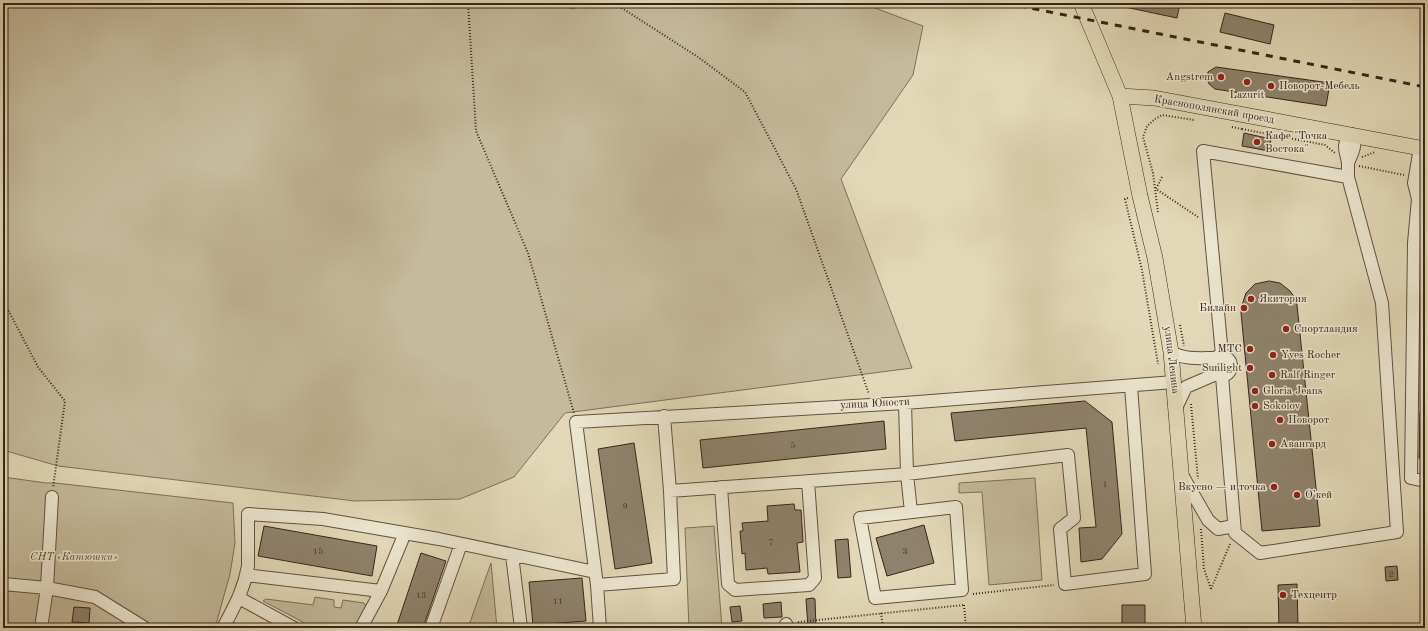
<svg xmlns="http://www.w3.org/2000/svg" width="1428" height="631" viewBox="0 0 1428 631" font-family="'Old Standard TT',serif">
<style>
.green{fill:#c5ba9c;stroke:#7e705b}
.building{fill:#8f826c;stroke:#36251a}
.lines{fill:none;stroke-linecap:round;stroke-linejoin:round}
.minor-casing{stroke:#615241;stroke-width:14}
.major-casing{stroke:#36251a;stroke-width:16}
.path{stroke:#36251a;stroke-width:2;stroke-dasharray:1 2;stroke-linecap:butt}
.minor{stroke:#ece6d0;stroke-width:12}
.major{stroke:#e2d8b7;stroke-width:15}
.rail{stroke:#36251a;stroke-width:3;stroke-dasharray:7 7;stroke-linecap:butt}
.poi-dot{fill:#8f2418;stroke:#ece6d0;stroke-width:1.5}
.labels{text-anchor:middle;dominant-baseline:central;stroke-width:3;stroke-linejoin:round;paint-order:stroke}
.number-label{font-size:9px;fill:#4c3c2e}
.poi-label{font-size:11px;fill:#36251a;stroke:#ece6d0;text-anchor:start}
.street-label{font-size:11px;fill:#36251a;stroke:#ece6d0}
.park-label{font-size:11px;font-style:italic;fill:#5a4a3a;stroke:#ece6d0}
</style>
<rect width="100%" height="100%" fill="#e2d8b7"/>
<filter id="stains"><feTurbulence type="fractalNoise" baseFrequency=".005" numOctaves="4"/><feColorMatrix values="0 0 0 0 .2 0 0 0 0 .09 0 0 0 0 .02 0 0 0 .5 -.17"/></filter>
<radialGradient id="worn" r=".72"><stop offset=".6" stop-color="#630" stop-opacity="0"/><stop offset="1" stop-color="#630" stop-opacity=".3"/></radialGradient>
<path class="green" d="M 3,3 L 553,3 L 574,9 L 577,3 L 862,3 L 923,26 L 913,75 L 841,179 L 912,368 L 565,413 L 514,477 L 460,499 L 355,501 L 58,466 L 3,450 Z
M 3,477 L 46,483 L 55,483 L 233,503 L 235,543 L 230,574 L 215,628 L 3,628 Z
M 1035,478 L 1042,580 L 989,585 L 982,492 L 959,493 L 959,483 Z
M 714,526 L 722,628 L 689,628 L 685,528 Z
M 491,563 L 497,628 L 468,628 Z
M 315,597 L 334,600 L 334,607 L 341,608 L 343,600 L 364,603 L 367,607 L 356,628 L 307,628 L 303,625 L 303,622 L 263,601 L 266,599 L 313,605 Z"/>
<path class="building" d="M 1126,3 L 1180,3 L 1177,18 L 1125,7 Z
M 1225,13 L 1274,25 L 1270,44 L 1220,32 Z
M 1216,67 L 1330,83 L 1326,106 L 1215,89 L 1209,84 L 1207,79 L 1208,72 Z
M 1244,133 L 1271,139 L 1269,151 L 1242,146 Z
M 1269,281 L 1280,283 L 1290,291 L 1295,298 L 1297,305 L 1320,526 L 1262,531 L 1241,313 L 1242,305 L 1246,293 L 1255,284 Z
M 1085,401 L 1112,422 L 1122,534 L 1102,559 L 1081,562 L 1079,528 L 1096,527 L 1086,428 L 955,441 L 951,413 Z
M 1420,412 L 1425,412 L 1425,459 L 1419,458 Z
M 884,421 L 886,449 L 703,468 L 700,440 Z
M 634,443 L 652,563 L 615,569 L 598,449 Z
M 794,504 L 795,510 L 801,510 L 803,542 L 797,543 L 800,572 L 768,574 L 767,568 L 746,570 L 745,553 L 742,554 L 740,531 L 743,531 L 742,523 L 768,521 L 767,506 Z
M 924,525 L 934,563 L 887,576 L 876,538 Z
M 264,526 L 377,546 L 372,576 L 258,556 Z
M 848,539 L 851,577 L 838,578 L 835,540 Z
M 421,553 L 446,561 L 423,628 L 396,628 Z
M 1397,566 L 1398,580 L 1386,581 L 1385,567 Z
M 582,578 L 586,621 L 533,625 L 529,582 Z
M 1297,584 L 1298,628 L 1279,628 L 1278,585 Z
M 813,598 L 815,599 L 816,628 L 808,628 L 806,599 Z
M 781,602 L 782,617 L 764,618 L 763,604 Z
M 1122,605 L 1145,605 L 1145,627 L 1122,628 Z
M 740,606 L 742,621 L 732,622 L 730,607 Z
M 74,607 L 90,608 L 89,623 L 72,622 Z"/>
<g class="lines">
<defs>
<path id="minor" d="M 1420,148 L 1414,183 L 1418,199 L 1414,243 L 1411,478 L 1425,481
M 1171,352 C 1185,360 1200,358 1216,358
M 1222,355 L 1203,151 L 1348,177
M1211 366a10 10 0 1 1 20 0a10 10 0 1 1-20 0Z
M 1222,376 L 1235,533 L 1260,553 L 1397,532 L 1382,303 L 1348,177 C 1348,172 1348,167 1348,163 C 1346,150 1341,146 1351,134 C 1358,144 1352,153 1348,163
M 905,403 L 907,474 L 911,512
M 1177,406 L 1186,387 L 1216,374
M 664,416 L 670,491 L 907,474 L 1068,455 L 1074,518 L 1060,529 L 1065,584 L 1145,574 L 1131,386
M 1182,475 L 1208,520 L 1218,529 L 1234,526
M 721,487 L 728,584 L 735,590 L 809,585 L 815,578 L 808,481
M 670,491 L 674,579 L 597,585 L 576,422 L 905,403 L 1174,382
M 956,507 L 962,590 L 875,598 L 860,518 Z
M 512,555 L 521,628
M 246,575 L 381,591 L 361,628
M 3,584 L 47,588 L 95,597 L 145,628
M 597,585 L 600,628
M 381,591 L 405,533
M 239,598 L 294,628
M 786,624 L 788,628
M 41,628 L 47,588 L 52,497
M 223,628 C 234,607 244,590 248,566 L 248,514 L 323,519 L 439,539 L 595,572
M 431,628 L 461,544"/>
<path id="major" d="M 1081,3 L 1120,96 L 1140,196 L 1155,258 L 1171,352 L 1194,628
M 1120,96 L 1154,98 L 1425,149"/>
</defs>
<use href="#minor" class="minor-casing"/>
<use href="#major" class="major-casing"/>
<path class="path" d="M 468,3 L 476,131 L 528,253 L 574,413
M 614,3 L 698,57 L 745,92 L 796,189 L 869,394
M 1232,127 L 1242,129
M 1242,129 L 1325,145 L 1335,153
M 1362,157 L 1375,152
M 1359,166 L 1404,175
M 1162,177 L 1156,189 L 1198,217
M 1128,198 L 1125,199 L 1142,270 L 1158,364
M 1158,212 L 1153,173 L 1143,137 L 1147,126 L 1155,119 L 1162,115 L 1194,120
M 3,300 L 38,367 L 65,401 L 53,488
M 1180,325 L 1184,346
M 1191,404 L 1198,479
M 1201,529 L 1204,569 L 1211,589
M 1211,589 L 1230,544
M 973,594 L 1054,585
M 964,605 L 966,628
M 881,613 L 883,628
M 798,622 L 964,605
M 750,628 L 775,625"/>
<use href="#minor" class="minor"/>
<use href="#major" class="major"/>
<path class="rail" d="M 1005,3 L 1425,87"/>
</g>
<g class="poi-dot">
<circle cx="1221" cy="77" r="4"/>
<circle cx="1247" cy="82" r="4"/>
<circle cx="1271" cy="86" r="4"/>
<circle cx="1257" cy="142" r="4"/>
<circle cx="1251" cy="299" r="4"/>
<circle cx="1244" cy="308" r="4"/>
<circle cx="1286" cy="329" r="4"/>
<circle cx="1250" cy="349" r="4"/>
<circle cx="1273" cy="355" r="4"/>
<circle cx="1250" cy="368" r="4"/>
<circle cx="1272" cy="375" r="4"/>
<circle cx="1255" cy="391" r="4"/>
<circle cx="1255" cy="406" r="4"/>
<circle cx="1280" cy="420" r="4"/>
<circle cx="1272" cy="444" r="4"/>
<circle cx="1274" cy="487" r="4"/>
<circle cx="1297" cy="495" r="4"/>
<circle cx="1283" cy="595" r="4"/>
</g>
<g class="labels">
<g class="number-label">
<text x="793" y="445">5</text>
<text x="1105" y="484">1</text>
<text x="625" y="506">9</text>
<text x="771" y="542">7</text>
<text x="318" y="551">15</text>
<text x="905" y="551">3</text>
<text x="1391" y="574">2</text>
<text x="421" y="595">13</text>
<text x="558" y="601">11</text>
</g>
<g class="poi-label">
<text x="1213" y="77" text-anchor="end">Angstrem</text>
<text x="1279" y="86">Поворот-Мебель</text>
<text x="1247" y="95" text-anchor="middle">Lazurit</text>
<text x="1265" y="136">Кафе "Точка<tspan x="1265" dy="13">Востока"</tspan></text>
<text x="1259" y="299">Якитория</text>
<text x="1236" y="308" text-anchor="end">Билайн</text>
<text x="1294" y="329">Спортландия</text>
<text x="1242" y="349" text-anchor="end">МТС</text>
<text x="1281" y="355">Yves Rocher</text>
<text x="1242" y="368" text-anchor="end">Sunlight</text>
<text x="1280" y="375">Ralf Ringer</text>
<text x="1263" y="391">Gloria Jeans</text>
<text x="1263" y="406">Sokolov</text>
<text x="1288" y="420">Поворот</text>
<text x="1280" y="444">Авангард</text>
<text x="1266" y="487" text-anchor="end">Вкусно — и точка</text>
<text x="1305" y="495">О’кей</text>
<text x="1291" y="595">Техцентр</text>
</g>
<g class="street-label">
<text transform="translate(1214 110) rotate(10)">Краснополянский проезд</text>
<text transform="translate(1171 360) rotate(83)">улица Ленина</text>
<text transform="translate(875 404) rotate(-3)">улица Юности</text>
</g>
<g class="park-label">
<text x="74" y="557">СНТ «Катюшки»</text>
</g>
</g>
<rect width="1428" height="631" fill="none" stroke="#e2d8b7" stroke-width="16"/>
<rect x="4" y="4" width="1420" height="623" fill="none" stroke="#36251a" stroke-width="2"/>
<rect x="8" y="8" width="1412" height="615" fill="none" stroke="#36251a"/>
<rect width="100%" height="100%" filter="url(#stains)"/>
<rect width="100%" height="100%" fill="url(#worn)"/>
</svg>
